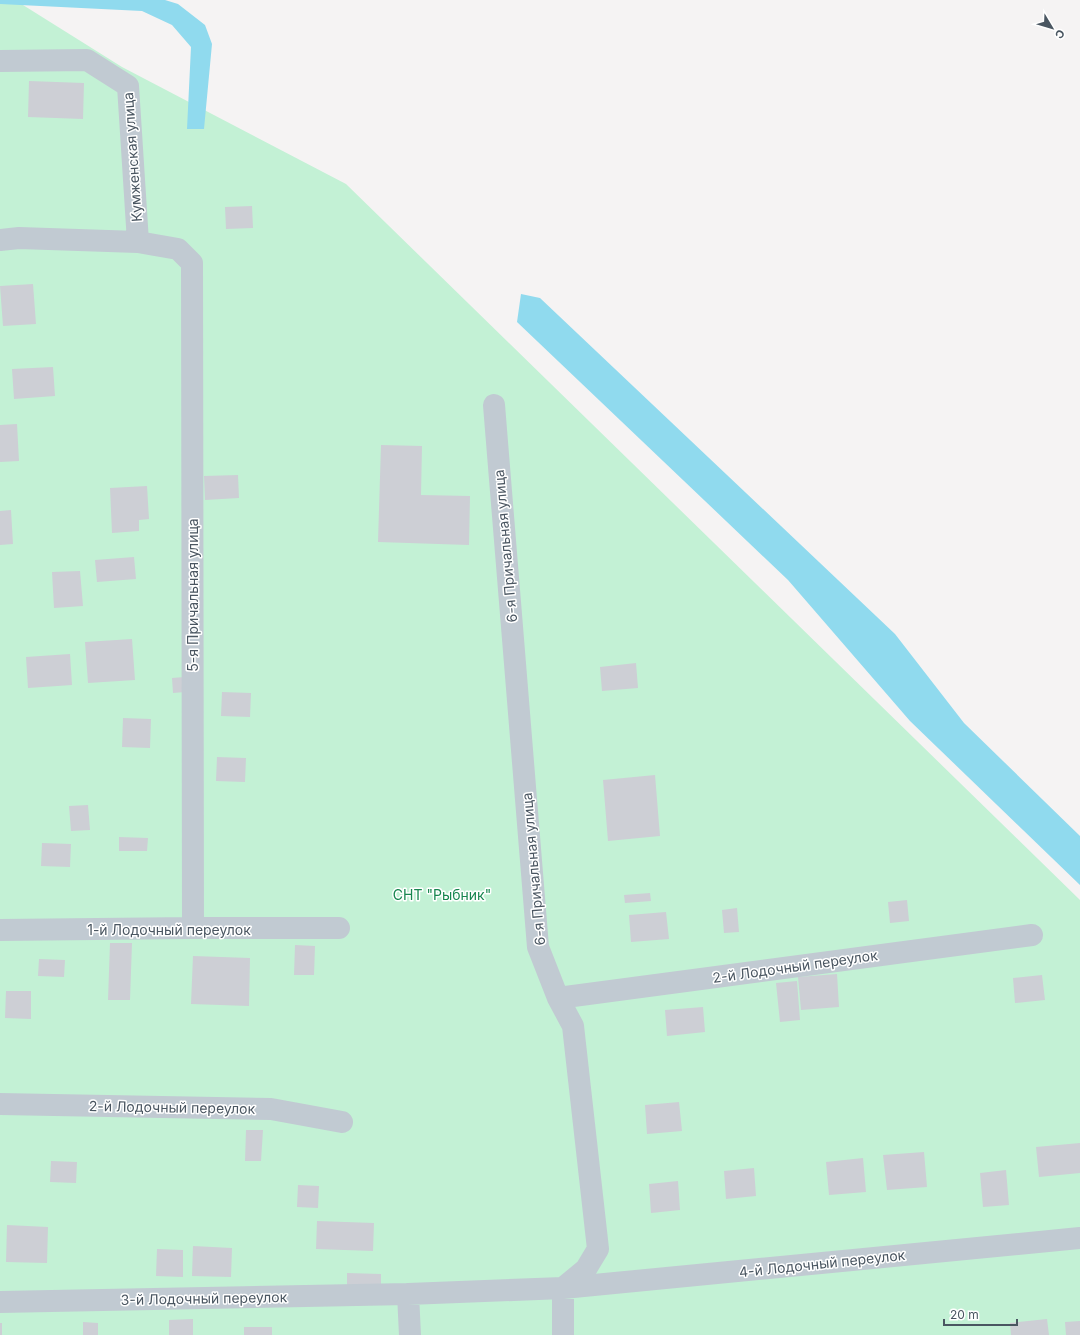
<svg xmlns="http://www.w3.org/2000/svg" width="1080" height="1335" viewBox="0 0 1080 1335" font-family="Inter,sans-serif">
<style>
.green{fill:#c3f1d5}
.water{fill:#90daee}
.building{fill:#cdcfd5}
.lines{fill:none;stroke-linecap:round;stroke-linejoin:round}
.minor{stroke:#c1cad2;stroke-width:22}
.labels{text-anchor:middle;dominant-baseline:central;stroke-width:3;stroke-linejoin:round;paint-order:stroke}
.street-label{font-size:14px;fill:#4a5661;stroke:#fff}
.park-label{font-size:14px;fill:#17864f;stroke:#fff}
</style>
<rect width="100%" height="100%" fill="#f5f3f3"/>
<path class="green" d="M 0,0 L 15,0 L 122,67 L 346,184 L 1080,900 L 1080,1335 L 0,1335 Z"/>
<path class="water" d="M 0,0 L 165,0 L 178,4 L 205,25 L 212,44 L 204,129 L 187,129 L 191,47 L 172,25 L 142,11 L 0,4 Z
M 521,294 L 540,298 L 895,634 L 964,723 L 1080,836 L 1080,885 L 910,721 L 788,580 L 517,322 Z"/>
<path class="building" d="M 29,81 L 84,83 L 83,119 L 28,117 Z
M 252,206 L 253,228 L 226,229 L 225,207 Z
M 33,284 L 36,324 L 3,326 L 0,286 Z
M 53,367 L 55,396 L 14,399 L 12,369 Z
M 17,424 L 19,461 L 0,462 L 0,425 Z
M 381,445 L 422,446 L 421,495 L 470,496 L 469,545 L 378,542 Z
M 238,475 L 239,498 L 205,500 L 204,476 Z
M 147,486 L 149,519 L 139,520 L 139,531 L 112,533 L 110,488 Z
M 11,510 L 13,544 L 0,545 L 0,511 Z
M 134,557 L 136,579 L 97,582 L 95,560 Z
M 80,571 L 83,606 L 54,608 L 52,572 Z
M 132,639 L 135,680 L 88,683 L 85,642 Z
M 70,654 L 72,685 L 28,688 L 26,657 Z
M 636,663 L 638,688 L 602,691 L 600,667 Z
M 184,677 L 185,692 L 173,693 L 172,678 Z
M 222,692 L 251,693 L 250,717 L 221,716 Z
M 123,718 L 151,719 L 150,748 L 122,747 Z
M 217,757 L 246,758 L 245,782 L 216,781 Z
M 655,775 L 660,836 L 608,841 L 603,780 Z
M 88,805 L 90,830 L 71,831 L 69,806 Z
M 119,837 L 148,838 L 147,851 L 119,851 Z
M 42,843 L 71,844 L 70,867 L 41,866 Z
M 650,893 L 651,901 L 625,903 L 624,895 Z
M 907,900 L 909,921 L 890,923 L 888,902 Z
M 737,908 L 739,932 L 724,933 L 722,910 Z
M 666,912 L 669,939 L 631,942 L 629,915 Z
M 110,943 L 132,943 L 130,1000 L 108,1000 Z
M 295,945 L 315,946 L 314,975 L 294,975 Z
M 193,956 L 250,958 L 249,1006 L 191,1004 Z
M 39,959 L 65,960 L 64,977 L 38,976 Z
M 837,974 L 839,1007 L 801,1010 L 798,977 Z
M 1042,975 L 1045,1000 L 1015,1003 L 1013,978 Z
M 797,981 L 800,1020 L 780,1022 L 776,983 Z
M 6,991 L 31,991 L 31,1019 L 5,1018 Z
M 703,1007 L 705,1032 L 667,1036 L 665,1010 Z
M 679,1102 L 682,1131 L 647,1134 L 645,1105 Z
M 246,1130 L 263,1130 L 261,1161 L 245,1161 Z
M 1080,1143 L 1080,1173 L 1039,1177 L 1036,1147 Z
M 924,1152 L 927,1187 L 887,1190 L 883,1155 Z
M 863,1158 L 866,1192 L 829,1195 L 826,1162 Z
M 51,1161 L 77,1162 L 76,1183 L 50,1182 Z
M 754,1168 L 756,1196 L 726,1199 L 724,1171 Z
M 1006,1170 L 1009,1205 L 983,1207 L 980,1173 Z
M 678,1181 L 680,1210 L 651,1213 L 649,1184 Z
M 298,1185 L 319,1186 L 318,1208 L 297,1207 Z
M 317,1221 L 374,1223 L 373,1251 L 316,1249 Z
M 7,1225 L 48,1227 L 47,1263 L 6,1262 Z
M 193,1246 L 232,1248 L 231,1277 L 192,1276 Z
M 157,1249 L 183,1250 L 183,1277 L 156,1276 Z
M 347,1273 L 381,1274 L 381,1289 L 347,1288 Z
M 193,1319 L 193,1335 L 169,1335 L 169,1320 Z
M 1047,1319 L 1049,1335 L 1011,1335 L 1010,1323 Z
M 1080,1321 L 1080,1335 L 1066,1335 L 1065,1322 Z
M 83,1322 L 98,1323 L 98,1335 L 83,1335 Z
M 0,1323 L 2,1323 L 2,1335 L 0,1335 Z
M 244,1327 L 272,1327 L 272,1335 L 244,1335 Z"/>
<g class="lines">
<path class="minor" d="M 0,61 L 87,60 L 128,86 L 138,242
M 0,240 L 19,238 L 138,242 L 178,249 L 192,263 L 193,928
M 494,405 L 538,947 L 558,998 L 573,1026 L 598,1249 L 586,1269 L 563,1288 L 563,1335
M 0,930 L 193,928 L 339,928
M 558,998 L 1032,935
M 0,1104 L 271,1109 L 342,1122
M 408,1294 L 410,1335
M 0,1302 L 408,1294 L 563,1288 L 1080,1238"/>
</g>
<g class="labels">
<g class="street-label">
<text transform="translate(132 157) rotate(-94)">Кумженская улица</text>
<text transform="translate(505 546) rotate(-95)">6-я Причальная улица</text>
<text transform="translate(192 595) rotate(-90)">5-я Причальная улица</text>
<text transform="translate(533 869) rotate(-95)">6-я Причальная улица</text>
<text x="169" y="929">1-й Лодочный переулок</text>
<text transform="translate(795 966) rotate(-8)">2-й Лодочный переулок</text>
<text transform="translate(172 1107) rotate(1)">2-й Лодочный переулок</text>
<text transform="translate(822 1263) rotate(-6)">4-й Лодочный переулок</text>
<text transform="translate(204 1298) rotate(-1)">3-й Лодочный переулок</text>
</g>
<g class="park-label">
<text x="442" y="894">СНТ "Рыбник"</text>
</g>
</g>
<g transform="translate(1052 28) rotate(128)" stroke="#ffffff" stroke-width="3" paint-order="stroke">
<path d="M0-3L7 15L0 10L-7 15Z" fill="#4a5661"/>
<text y="-6" font-size="11" font-weight="bold" text-anchor="middle" fill="#4a5661">С</text>
</g>
<path d="M944 1319v6h73v-6" fill="none" stroke="#4a5661" stroke-width="2"/>
<text x="950" y="1319" font-size="12" fill="#4a5661" stroke="#ffffff" stroke-width="3" paint-order="stroke">20 m</text>
</svg>
